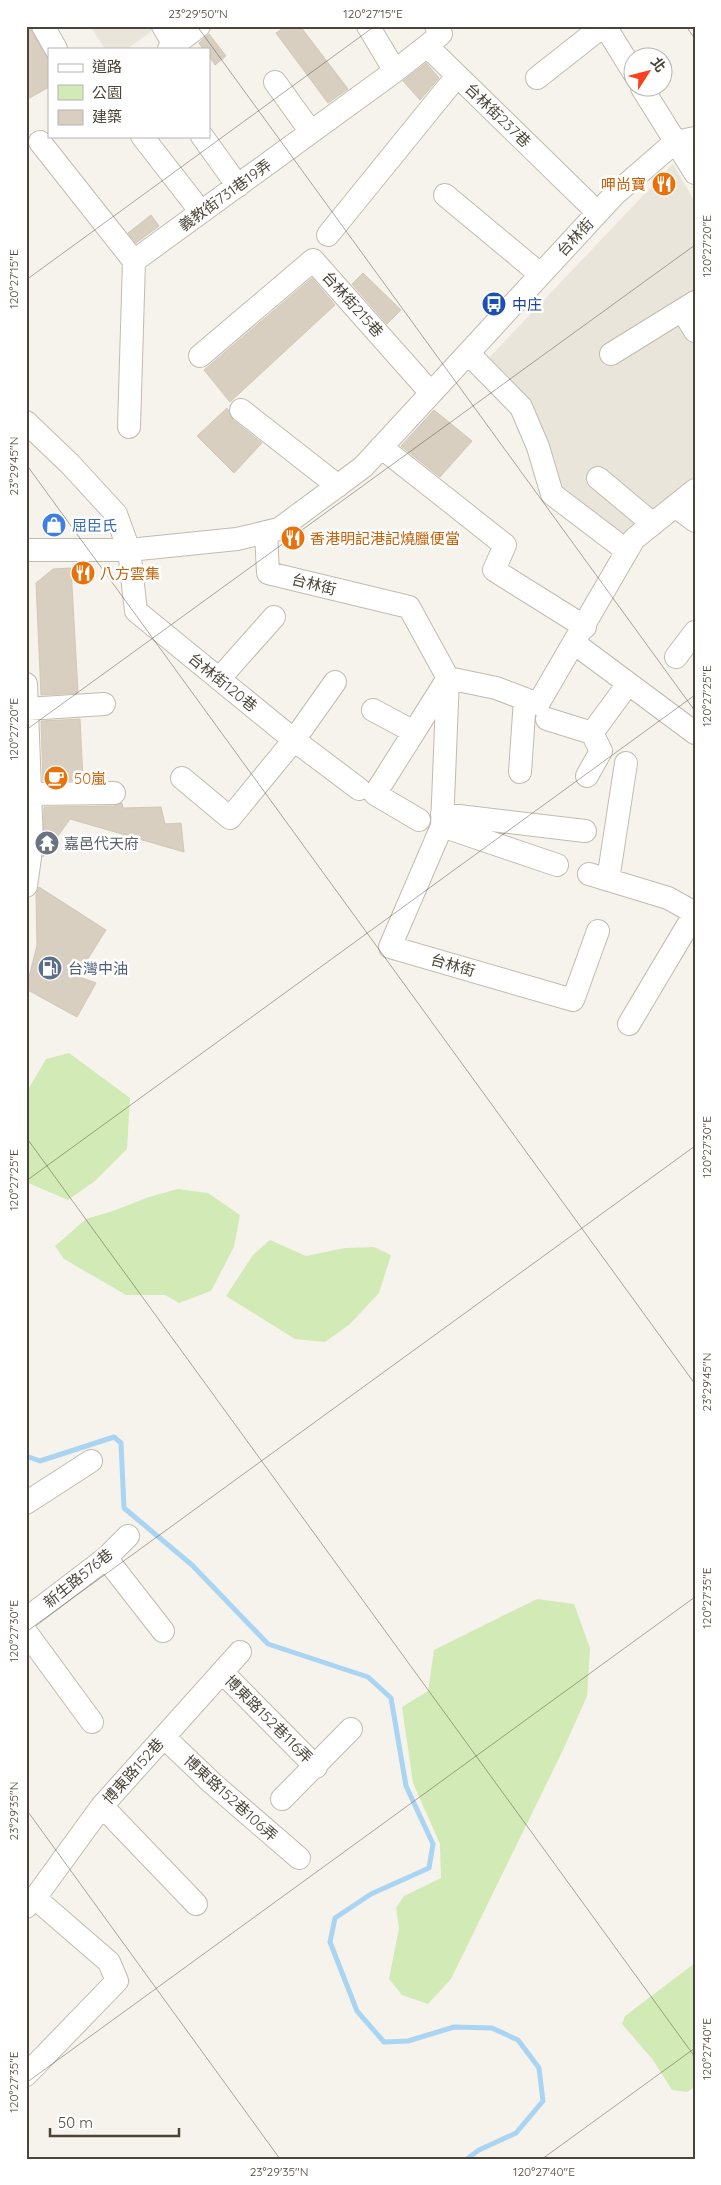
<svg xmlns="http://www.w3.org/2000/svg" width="721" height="2185" viewBox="0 0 721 2185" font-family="Quicksand,'Noto Sans TC',sans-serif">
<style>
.residential{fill:#eae5da}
.green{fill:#d2eab5}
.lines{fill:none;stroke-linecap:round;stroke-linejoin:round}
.stream{stroke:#a9d4f2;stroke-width:5}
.building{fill:#d8cfc1;stroke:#d3c7b4}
.minor-casing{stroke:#c2bbae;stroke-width:24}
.minor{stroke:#fff;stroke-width:22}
.ticks{fill:none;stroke:#4b4439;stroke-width:1;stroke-opacity:0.45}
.labels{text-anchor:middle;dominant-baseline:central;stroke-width:5;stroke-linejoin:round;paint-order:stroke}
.street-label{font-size:15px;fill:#4b4439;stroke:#fff}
.food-label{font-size:15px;fill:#c56008;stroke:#fff;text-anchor:start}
.transit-label{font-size:15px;fill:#164399;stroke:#fff;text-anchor:start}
.shop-label{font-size:15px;fill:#366cbe;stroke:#fff;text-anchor:start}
.worship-label{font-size:15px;fill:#5b616d;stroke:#fff;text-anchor:start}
.service-label{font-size:15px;fill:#4e5e75;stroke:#fff;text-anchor:start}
.neatline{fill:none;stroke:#4b4439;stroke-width:2}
.ticks-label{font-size:12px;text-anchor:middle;fill:#4b4439}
</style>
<rect width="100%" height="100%" fill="#f6f3ec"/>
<path class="residential" d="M 90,26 L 159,26 L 127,49 L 105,49 Z
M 673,164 L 695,202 L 695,484 L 623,540 L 561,495 L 486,361 Z"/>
<path class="green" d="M 69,1053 L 130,1098 L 127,1149 L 95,1181 L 68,1200 L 26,1182 L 26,1093 L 46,1059 Z
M 178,1189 L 208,1193 L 240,1215 L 234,1247 L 211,1291 L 179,1303 L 165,1295 L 126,1295 L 64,1259 L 55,1246 L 86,1219 L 113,1211 L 149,1197 Z
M 270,1240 L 306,1256 L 345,1248 L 374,1247 L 391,1255 L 379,1293 L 350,1324 L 325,1342 L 295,1339 L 226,1296 L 253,1255 Z
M 537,1599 L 574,1604 L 590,1648 L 587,1696 L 563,1750 L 451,1979 L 428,2004 L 402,1995 L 389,1979 L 399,1928 L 396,1908 L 404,1896 L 441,1878 L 440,1844 L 413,1783 L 402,1707 L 428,1691 L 434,1650 Z
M 695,1963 L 695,2087 L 687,2092 L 672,2090 L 653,2060 L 622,2024 L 625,2016 Z"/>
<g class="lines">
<path class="stream" d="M 26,1456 L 40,1461 L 114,1437 L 121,1443 L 124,1508 L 192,1565 L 268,1644 L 368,1677 L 391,1698 L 406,1786 L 433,1844 L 429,1868 L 371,1894 L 335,1918 L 330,1942 L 357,2011 L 384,2042 L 408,2041 L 454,2027 L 492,2028 L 518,2040 L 539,2068 L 543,2101 L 516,2133 L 479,2150 L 467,2159"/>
</g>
<path class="building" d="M 26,26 L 30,26 L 32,32 L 49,60 L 49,87 L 26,100 Z
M 286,26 L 300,26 L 348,89 L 328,103 L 276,33 Z
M 209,34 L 226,56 L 215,65 L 209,56 L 209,49 L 203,49 L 199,43 Z
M 426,63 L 439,78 L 420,100 L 403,81 Z
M 151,215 L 159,226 L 136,243 L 128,233 Z
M 363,273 L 401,310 L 387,324 L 352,284 Z
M 312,278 L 335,305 L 230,402 L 204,370 Z
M 227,408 L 233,420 L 262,443 L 234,473 L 197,436 Z
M 434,410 L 472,441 L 440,477 L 401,446 Z
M 71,568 L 78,693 L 41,695 L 36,583 L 53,569 Z
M 80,719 L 83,780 L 43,781 L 41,721 Z
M 122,803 L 123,808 L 161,807 L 165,824 L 181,823 L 184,852 L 70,819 L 43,857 L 44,807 L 114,806 Z
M 39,887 L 106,930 L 77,976 L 96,983 L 77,1017 L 26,989 L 37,945 L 36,895 Z"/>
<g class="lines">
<defs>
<path id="minor" d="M 43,26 L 56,49
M 163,26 L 174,45
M 605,26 L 634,73
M 427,46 L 441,34 L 436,26
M 169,49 L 199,26
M 395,71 L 427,46 L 597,212
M 537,78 L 603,26
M 275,82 L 311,132
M 642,88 L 695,173
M 142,136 L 201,212
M 202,136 L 238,186
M 40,142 L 134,261 L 395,71 L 368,26
M 445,195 L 540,274
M 328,235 L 457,76
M 682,310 L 695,331
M 468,353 L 521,407 L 538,447 L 552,494 L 627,551
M 611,354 L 695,302
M 200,356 L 313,260 L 431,393
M 241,410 L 338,486
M 26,422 L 70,464 L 116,514 L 129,550 L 136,611 L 294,740 L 359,789
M 129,427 L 134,261
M 381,447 L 505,545 L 494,570 L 585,627
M 598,478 L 653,524
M 675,506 L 695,521
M 266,532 L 268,573 L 409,607 L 448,678 L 442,826 L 557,865
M 26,550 L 129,550 L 237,539 L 279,529 L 363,467 L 614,195 L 675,142 L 695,138
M 574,643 L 695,733
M 676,657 L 695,632
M 219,679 L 274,617
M 26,684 L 32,843 L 26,886
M 27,709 L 104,704
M 373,710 L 414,732
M 547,719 L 592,733
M 520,772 L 525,699
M 587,776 L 601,751 L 592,733 L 628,684
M 182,778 L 230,818 L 294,740 L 335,682
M 30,794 L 114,793
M 442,814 L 585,831
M 419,820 L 375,794 L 448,678 L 496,688 L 538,704 L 634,539 L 695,490
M 442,826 L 390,947 L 573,1000 L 598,931
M 589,874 L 668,898 L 695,913
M 608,880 L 626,763
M 629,1024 L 695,913
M 26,1503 L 91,1461
M 106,1558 L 163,1631
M 26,1619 L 106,1558 L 128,1536
M 26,1632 L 92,1722
M 222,1672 L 316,1767
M 164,1737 L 212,1783 L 299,1858
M 282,1799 L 351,1729
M 102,1806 L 196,1904
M 26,1907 L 35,1898 L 102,1806 L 240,1652
M 26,2075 L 117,1981 L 109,1962 L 35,1898"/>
</defs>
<use href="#minor" class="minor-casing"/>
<use href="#minor" class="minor"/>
</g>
<path class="ticks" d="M 197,26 L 695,711M 686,26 L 695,39M 26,280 L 375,26M 26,464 L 695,1384M 26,730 L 695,245M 26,1137 L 695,2057M 26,1181 L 695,695M 26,1632 L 695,1146M 26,1809 L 280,2159M 26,2083 L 695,1597M 542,2159 L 695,2048"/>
<defs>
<symbol id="restaurant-disc" viewBox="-11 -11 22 22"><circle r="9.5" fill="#e8710a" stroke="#fff"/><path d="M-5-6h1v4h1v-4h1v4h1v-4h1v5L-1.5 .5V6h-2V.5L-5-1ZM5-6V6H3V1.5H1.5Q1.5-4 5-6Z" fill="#fff"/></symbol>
<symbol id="bus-disc" viewBox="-11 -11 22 22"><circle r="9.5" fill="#1a4fb4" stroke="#fff"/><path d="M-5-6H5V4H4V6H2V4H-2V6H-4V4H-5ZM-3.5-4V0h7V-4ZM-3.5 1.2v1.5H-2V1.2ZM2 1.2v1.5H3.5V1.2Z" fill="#fff"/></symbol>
<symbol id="shop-disc" viewBox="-11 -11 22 22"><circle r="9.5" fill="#3f7fe0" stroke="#fff"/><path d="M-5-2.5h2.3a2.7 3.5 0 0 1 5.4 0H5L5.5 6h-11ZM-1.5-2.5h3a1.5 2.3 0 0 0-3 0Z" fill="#fff"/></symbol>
<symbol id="cafe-disc" viewBox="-11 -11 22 22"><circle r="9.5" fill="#e8710a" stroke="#fff"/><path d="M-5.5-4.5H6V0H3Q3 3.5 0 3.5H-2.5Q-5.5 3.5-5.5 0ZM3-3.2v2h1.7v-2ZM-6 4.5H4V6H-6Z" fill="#fff"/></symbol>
<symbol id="temple-disc" viewBox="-11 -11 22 22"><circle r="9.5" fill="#6b7280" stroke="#fff"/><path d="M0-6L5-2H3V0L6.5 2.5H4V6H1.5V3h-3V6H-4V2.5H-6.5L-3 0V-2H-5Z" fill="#fff"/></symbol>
<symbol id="fuel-disc" viewBox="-11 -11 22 22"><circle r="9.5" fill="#5c6f8a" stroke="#fff"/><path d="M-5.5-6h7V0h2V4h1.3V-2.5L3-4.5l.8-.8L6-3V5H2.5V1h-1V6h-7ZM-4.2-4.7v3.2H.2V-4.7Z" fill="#fff"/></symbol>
</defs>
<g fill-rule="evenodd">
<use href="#restaurant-disc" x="650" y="170" width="28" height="28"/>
<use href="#bus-disc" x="480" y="290" width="28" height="28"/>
<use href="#shop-disc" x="40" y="511" width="28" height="28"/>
<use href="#restaurant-disc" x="279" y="524" width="28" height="28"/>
<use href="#restaurant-disc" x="69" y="559" width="28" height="28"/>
<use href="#cafe-disc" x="42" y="764" width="28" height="28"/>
<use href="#temple-disc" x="33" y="829" width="28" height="28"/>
<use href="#fuel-disc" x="36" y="954" width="28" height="28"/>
</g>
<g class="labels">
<g class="street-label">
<text transform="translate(498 115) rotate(44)">台林街237巷</text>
<text transform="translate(225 195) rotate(-36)">義教街731巷19弄</text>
<text transform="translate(575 237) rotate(-47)">台林街</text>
<text transform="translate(353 304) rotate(48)">台林街215巷</text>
<text transform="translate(314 584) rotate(14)">台林街</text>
<text transform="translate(223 682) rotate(39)">台林街120巷</text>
<text transform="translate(453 965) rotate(16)">台林街</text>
<text transform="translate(78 1578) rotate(-39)">新生路576巷</text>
<text transform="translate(269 1719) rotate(45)">博東路152巷116弄</text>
<text transform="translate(133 1771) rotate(-48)">博東路152巷</text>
<text transform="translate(231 1798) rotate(42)">博東路152巷106弄</text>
</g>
<g class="food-label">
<text x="646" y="184" text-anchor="end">呷尚寶</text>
<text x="310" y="538">香港明記港記燒臘便當</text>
<text x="100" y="573">八方雲集</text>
<text x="74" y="778">50嵐</text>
</g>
<g class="transit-label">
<text x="512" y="304">中庄</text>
</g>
<g class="shop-label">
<text x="72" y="525">屈臣氏</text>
</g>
<g class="worship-label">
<text x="64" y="843">嘉邑代天府</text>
</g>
<g class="service-label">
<text x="68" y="968">台灣中油</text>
</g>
</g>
<rect width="721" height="2185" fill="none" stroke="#ffffff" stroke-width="55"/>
<rect x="48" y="48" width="162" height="90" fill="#ffffff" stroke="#b7b4b0"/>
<rect x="58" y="64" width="25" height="8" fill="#ffffff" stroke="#b7b4b0"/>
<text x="92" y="72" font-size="15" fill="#4b4439">道路</text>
<rect x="58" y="85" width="25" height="15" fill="#d2eab5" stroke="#b7b4b0"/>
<text x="92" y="98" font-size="15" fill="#4b4439">公園</text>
<rect x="58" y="110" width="25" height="15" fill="#d8cfc1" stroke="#b7b4b0"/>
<text x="92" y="122" font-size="15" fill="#4b4439">建築</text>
<g transform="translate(648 72) rotate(54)"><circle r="24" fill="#ffffff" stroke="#b7b4b0"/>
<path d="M0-4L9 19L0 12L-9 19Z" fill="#fc3f1d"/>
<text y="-8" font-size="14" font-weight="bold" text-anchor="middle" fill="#4b4439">北</text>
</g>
<path d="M50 2128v8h129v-8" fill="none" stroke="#4b4439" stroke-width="2.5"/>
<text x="58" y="2128" font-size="15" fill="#4b4439" stroke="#ffffff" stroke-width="4" paint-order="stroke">50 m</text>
<rect x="28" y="28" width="666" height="2130" class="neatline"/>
<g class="ticks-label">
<text x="198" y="18">23°29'50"N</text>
<text x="373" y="18">120°27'15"E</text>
<text transform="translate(707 246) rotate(-90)" y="4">120°27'20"E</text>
<text transform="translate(14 279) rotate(-90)" y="4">120°27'15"E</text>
<text transform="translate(14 466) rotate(-90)" y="4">23°29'45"N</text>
<text transform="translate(707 696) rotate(-90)" y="4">120°27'25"E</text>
<text transform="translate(14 729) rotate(-90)" y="4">120°27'20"E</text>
<text transform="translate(707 1147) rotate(-90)" y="4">120°27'30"E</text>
<text transform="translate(14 1180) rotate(-90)" y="4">120°27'25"E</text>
<text transform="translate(707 1382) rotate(-90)" y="4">23°29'45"N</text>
<text transform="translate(707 1598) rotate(-90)" y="4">120°27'35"E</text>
<text transform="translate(14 1631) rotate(-90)" y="4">120°27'30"E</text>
<text transform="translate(14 1811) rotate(-90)" y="4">23°29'35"N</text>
<text transform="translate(707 2049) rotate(-90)" y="4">120°27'40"E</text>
<text transform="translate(14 2082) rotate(-90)" y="4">120°27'35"E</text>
<text x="279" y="2176">23°29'35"N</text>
<text x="544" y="2176">120°27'40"E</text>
</g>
</svg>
